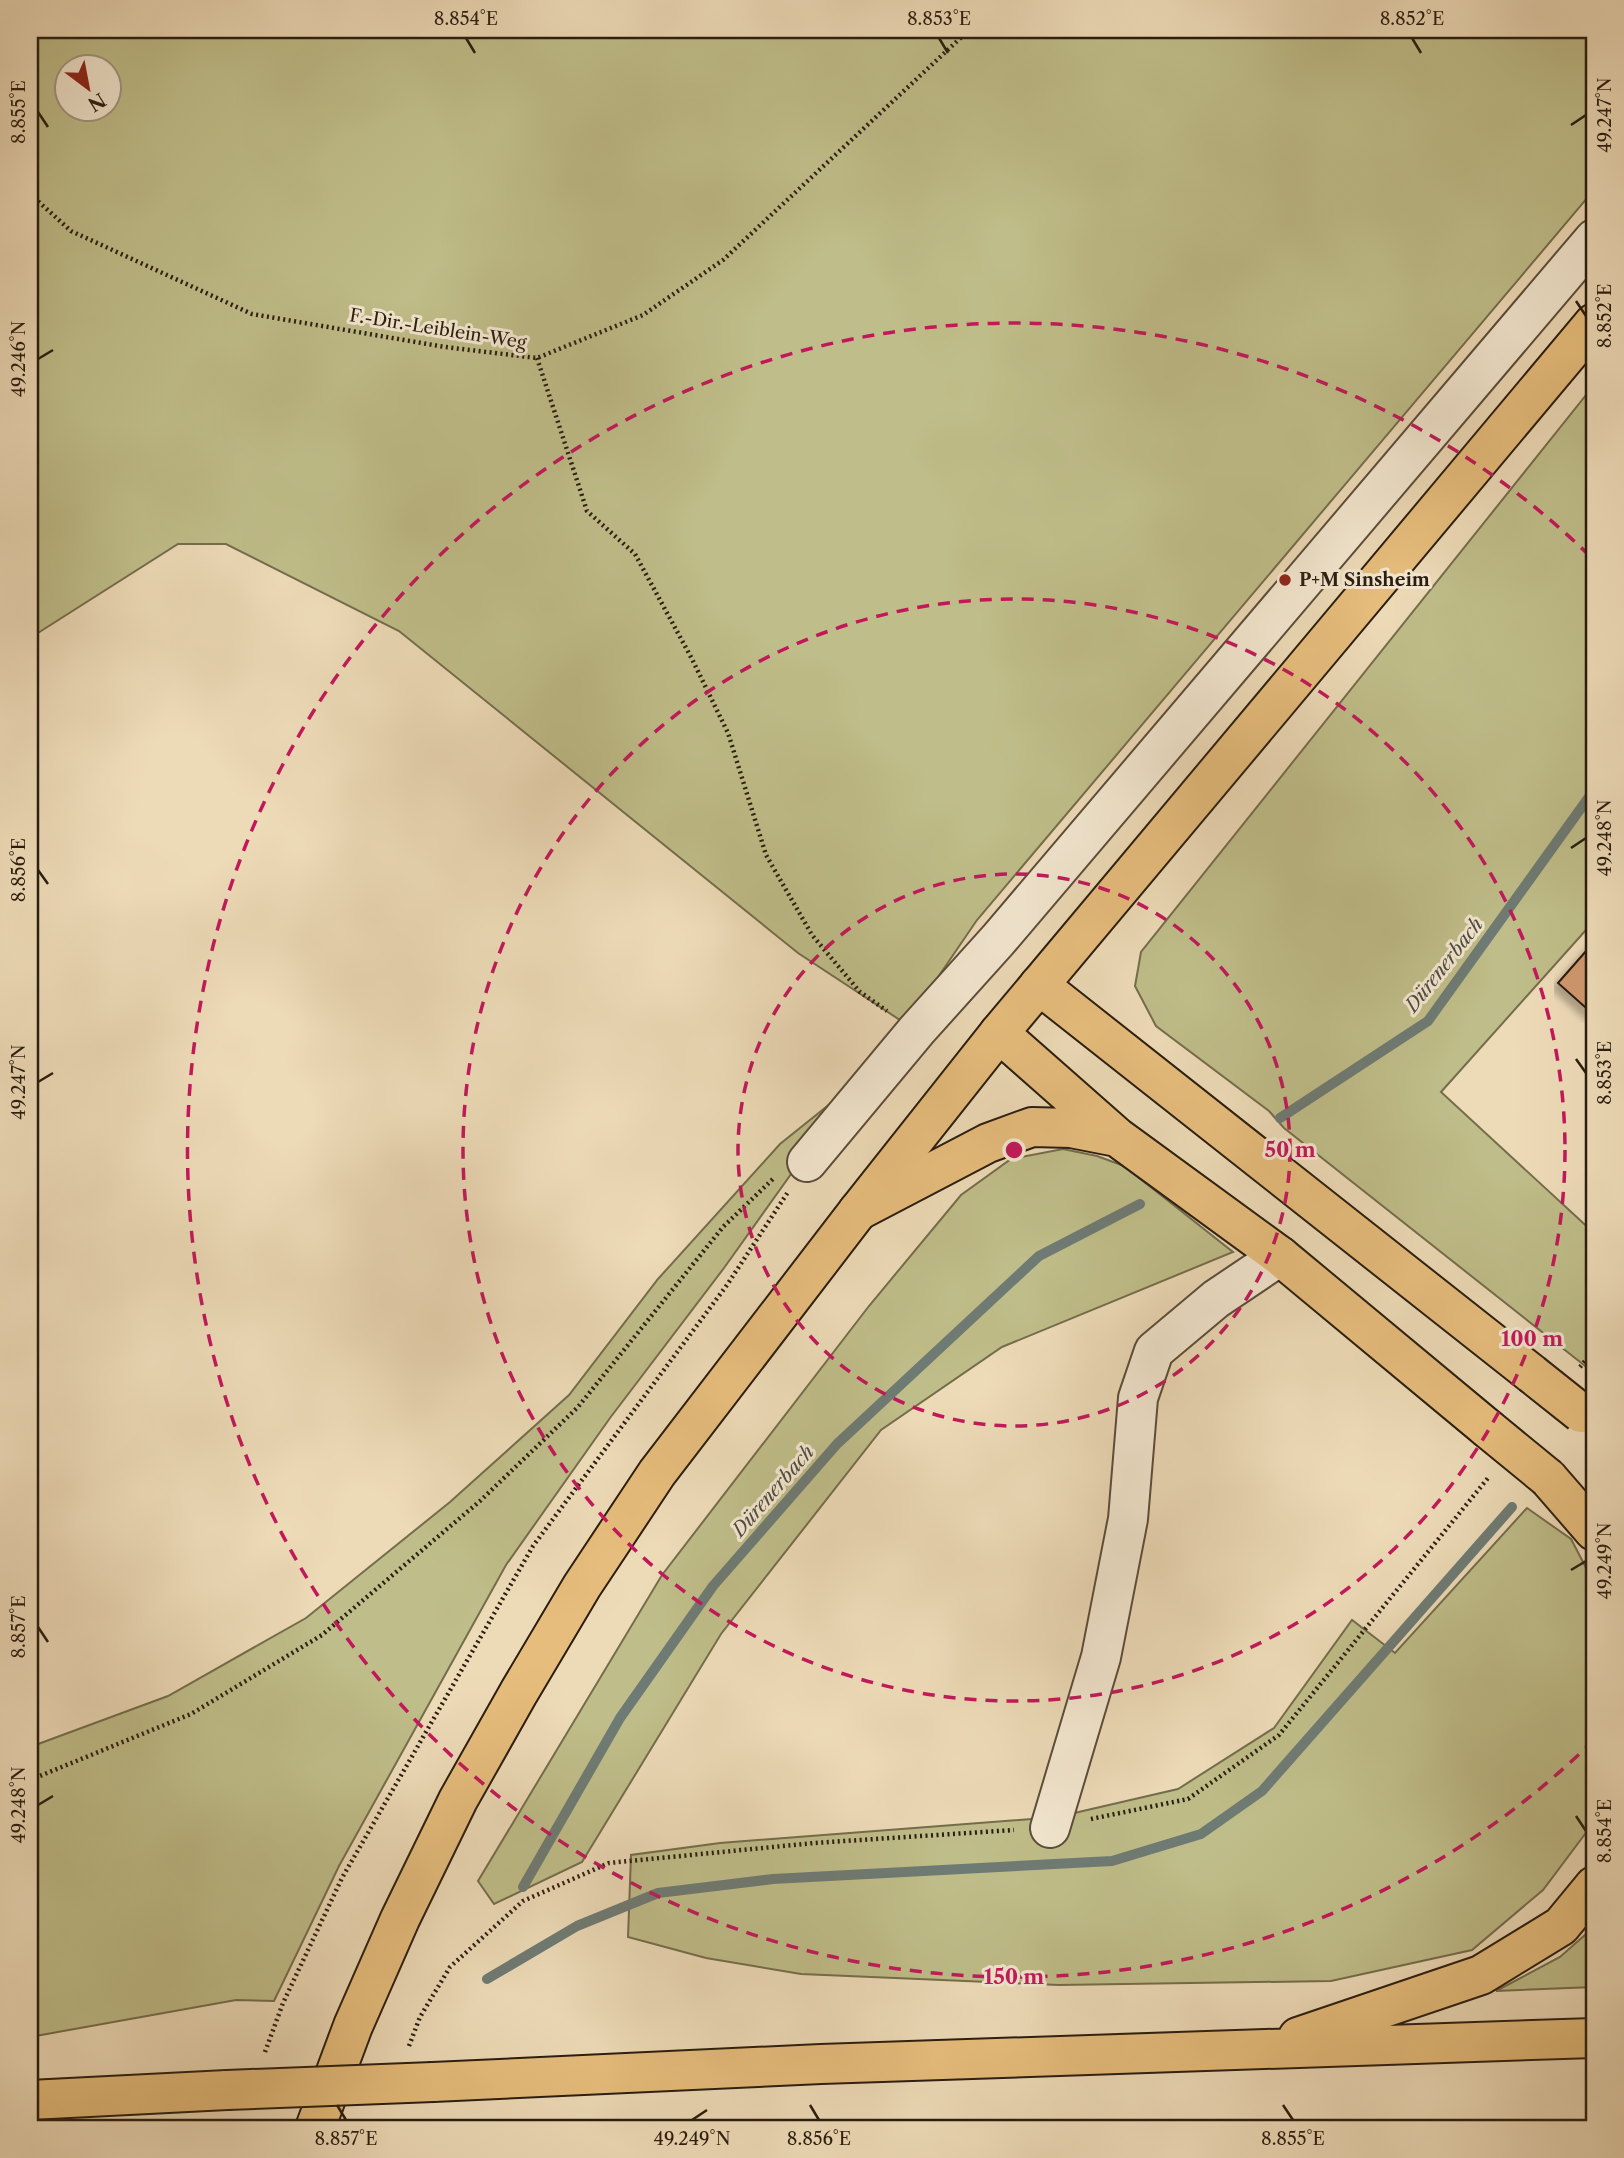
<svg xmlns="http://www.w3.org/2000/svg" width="1624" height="2158" viewBox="0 0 1624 2158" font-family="'Libre Caslon Text',serif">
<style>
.green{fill:#bfbd89;stroke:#746d4c;stroke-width:2;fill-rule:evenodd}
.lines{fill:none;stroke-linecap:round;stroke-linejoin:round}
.stream{stroke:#6e7b74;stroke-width:10}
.building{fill:#cf976d;stroke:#2a1d10;stroke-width:2;filter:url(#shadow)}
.minor-casing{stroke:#5b4c3a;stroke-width:42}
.major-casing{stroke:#2a1d10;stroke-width:42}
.highway-casing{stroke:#2a1d10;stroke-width:42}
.path{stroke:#2a1d10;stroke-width:4.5;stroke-dasharray:2 3.5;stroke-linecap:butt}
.minor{stroke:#f3e7d0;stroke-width:38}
.major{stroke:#e6bd7c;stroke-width:38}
.highway{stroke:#e6bd7c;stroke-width:38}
.highway-bridge-casing{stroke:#2a1d10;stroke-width:42;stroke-linecap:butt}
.highway-bridge{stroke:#e6bd7c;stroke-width:38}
.ticks{fill:none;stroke:#2a1d10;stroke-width:2.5}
.ring{fill:none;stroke:#c2185b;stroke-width:3.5;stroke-dasharray:12 9}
.poi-dot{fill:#8f2418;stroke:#f3e7d0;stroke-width:2.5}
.labels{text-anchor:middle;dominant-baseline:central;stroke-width:6;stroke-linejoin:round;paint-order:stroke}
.street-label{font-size:18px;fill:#2a1d10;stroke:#f3e7d0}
.poi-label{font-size:18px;font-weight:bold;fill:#2a1d10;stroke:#f3e7d0;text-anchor:start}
.water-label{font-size:19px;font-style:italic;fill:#4c4c42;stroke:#f3e7d0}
.centre{fill:#c2185b;stroke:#f3e7d0;stroke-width:3.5}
.ring-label{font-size:21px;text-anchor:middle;font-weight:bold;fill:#c2185b;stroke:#f3e7d0;stroke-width:6;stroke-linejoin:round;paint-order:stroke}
.neatline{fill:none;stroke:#2a1d10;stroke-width:2.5}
.ticks-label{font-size:18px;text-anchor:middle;fill:#2a1d10}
</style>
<defs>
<filter id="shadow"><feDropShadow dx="-6" dy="6" stdDeviation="3.5" flood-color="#0004"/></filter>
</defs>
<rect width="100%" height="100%" fill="#eddab7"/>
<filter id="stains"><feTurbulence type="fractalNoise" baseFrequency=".00286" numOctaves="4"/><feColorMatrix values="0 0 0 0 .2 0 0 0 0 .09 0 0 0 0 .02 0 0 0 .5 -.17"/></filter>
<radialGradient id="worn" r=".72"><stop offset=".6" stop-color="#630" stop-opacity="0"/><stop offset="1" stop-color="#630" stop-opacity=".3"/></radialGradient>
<path class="green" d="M 30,30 L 1594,30 L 1594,190 L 977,920 L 906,1024 L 798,953 L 399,631 L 226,544 L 178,544 L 30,638 ZM 66,66 L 108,66 L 108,108 L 66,108 Z
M 1594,385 L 1594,921 L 1441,1092 L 1594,1233 L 1594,1373 L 1284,1128 L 1269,1111 L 1156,1026 L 1135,986 L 1141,952 Z
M 856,1083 L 724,1268 L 610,1418 L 506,1565 L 339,1866 L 274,2001 L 236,2000 L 30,2037 L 30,1747 L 168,1696 L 306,1618 L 450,1502 L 569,1395 L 658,1279 L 780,1144 Z
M 1063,1149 L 1097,1156 L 1124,1166 L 1233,1252 L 1002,1347 L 881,1430 L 721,1634 L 582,1862 L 494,1904 L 478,1881 L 662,1575 L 869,1306 L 961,1195 L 1011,1159 Z
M 1527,1508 L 1571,1539 L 1594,1583 L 1594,1822 L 1543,1890 L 1472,1950 L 1331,1981 L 1059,1985 L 801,1974 L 706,1958 L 628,1937 L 631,1855 L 720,1843 L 1057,1817 L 1178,1789 L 1274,1728 L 1352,1620 L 1395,1653 Z
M 1594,1927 L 1594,1987 L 1496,1991 L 1560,1957 Z"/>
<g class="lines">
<path class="stream" d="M 1280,1118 L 1428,1021 L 1594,790
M 523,1887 L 620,1718 L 713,1586 L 837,1444 L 1039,1256 L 1140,1204
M 487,1979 L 577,1926 L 658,1893 L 773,1879 L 1112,1861 L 1201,1834 L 1262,1791 L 1512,1507"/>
</g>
<path class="building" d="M 1594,942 L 1594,1015 L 1558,983 Z"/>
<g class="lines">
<defs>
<path id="minor" d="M 807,1162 L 917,1030 L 998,940 L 1594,239
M 1050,1828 L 1101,1657 L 1128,1519 L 1138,1398 L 1154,1351 L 1216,1299 L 1280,1256"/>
<path id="major" d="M 315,2128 L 353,2026 L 400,1919 L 458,1800 L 519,1692 L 582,1586 L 657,1473 L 858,1211 L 999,1033 L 1594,323"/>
<path id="highway" d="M 1039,985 L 1532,1374
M 999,1033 L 1117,1137 L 1280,1256 L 1487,1428
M 858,1211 L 988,1143 L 1032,1127 L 1071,1128 L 1117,1137
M 1548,1478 L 1594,1531
M 1298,2037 L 1481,1975 L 1561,1926 L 1594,1886
M 433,2082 L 821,2064 L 1594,2038
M 30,2100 L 227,2090"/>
</defs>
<use href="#minor" class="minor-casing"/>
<use href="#major" class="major-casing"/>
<use href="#highway" class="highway-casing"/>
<path class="path" d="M 30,194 L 71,231 L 252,314 L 445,347 L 537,358 L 643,315 L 723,260 L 969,30
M 537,358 L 587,511 L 635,554 L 692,659 L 728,733 L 766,855 L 812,935 L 860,992 L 887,1011
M 1580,1367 L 1594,1350
M 30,1780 L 191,1714 L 322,1635 L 480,1501 L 578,1407 L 723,1227 L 775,1177
M 1091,1819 L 1188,1799 L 1279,1735 L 1488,1478
M 409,2046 L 420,2017 L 450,1967 L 523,1901 L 609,1863 L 814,1843 L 1014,1830
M 265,2052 L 283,2003 L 342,1878 L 533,1546 L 727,1285 L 788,1192"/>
<use href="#minor" class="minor"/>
<use href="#major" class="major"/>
<use href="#highway" class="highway"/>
<defs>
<path id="highway-bridge" d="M 1532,1374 L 1581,1413
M 1487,1428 L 1548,1478
M 227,2090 L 433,2082"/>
</defs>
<use href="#highway-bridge" class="highway-bridge-casing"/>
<use href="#highway-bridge" class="highway-bridge"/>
</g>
<path class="ticks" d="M 466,38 L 475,53M 939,38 L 948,53M 1412,38 L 1421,53M 38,112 L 48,127M 1571,125 L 1586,115M 1576,301 L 1586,316M 38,359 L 53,350M 1571,848 L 1586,838M 38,870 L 48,884M 1576,1059 L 1586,1073M 38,1082 L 53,1073M 1571,1570 L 1586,1561M 38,1627 L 48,1642M 38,1805 L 53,1796M 1576,1816 L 1586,1831M 337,2105 L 346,2120M 810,2105 L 819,2120M 1283,2105 L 1293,2120M 692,2120 L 707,2110"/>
<g class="ring">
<circle cx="1014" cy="1150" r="276"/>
<circle cx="1014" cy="1150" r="551"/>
<path d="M1594 1740A827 827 0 1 1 1594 560"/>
</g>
<circle class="poi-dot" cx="1285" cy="580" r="7"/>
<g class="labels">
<g class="street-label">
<text transform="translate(438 329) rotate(9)">F.-Dir.-Leiblein-Weg</text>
</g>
<g class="poi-label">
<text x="1299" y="580">P+M Sinsheim</text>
</g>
<g class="water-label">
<text transform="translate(1444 965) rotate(-52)">Dürenerbach</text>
<text transform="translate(773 1491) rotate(-49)">Dürenerbach</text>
</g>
</g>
<circle cx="1014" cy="1150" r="10" class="centre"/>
<g class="ring-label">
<text x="1290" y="1157">50 m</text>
<text x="1532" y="1346">100 m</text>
<text x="1014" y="1984">150 m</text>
</g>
<rect width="1624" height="2158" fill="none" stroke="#eddab7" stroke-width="77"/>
<g transform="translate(88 88) rotate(148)"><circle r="33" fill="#f3e7d0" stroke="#a39683" stroke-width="2"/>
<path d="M0-5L12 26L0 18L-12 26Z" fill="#8f2418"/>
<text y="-10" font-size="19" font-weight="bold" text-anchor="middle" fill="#2a1d10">N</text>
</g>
<rect x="38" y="38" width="1548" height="2082" class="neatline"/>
<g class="ticks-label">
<text x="466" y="25">8.854°E</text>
<text x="939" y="25">8.853°E</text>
<text x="1412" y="25">8.852°E</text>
<text transform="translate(19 112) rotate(-90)" y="6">8.855°E</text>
<text transform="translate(1605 115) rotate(-90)" y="6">49.247°N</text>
<text transform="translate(1605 316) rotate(-90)" y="6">8.852°E</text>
<text transform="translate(19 359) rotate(-90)" y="6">49.246°N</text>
<text transform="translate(1605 838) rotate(-90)" y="6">49.248°N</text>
<text transform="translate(19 870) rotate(-90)" y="6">8.856°E</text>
<text transform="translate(1605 1073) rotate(-90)" y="6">8.853°E</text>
<text transform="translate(19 1082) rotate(-90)" y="6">49.247°N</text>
<text transform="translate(1605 1561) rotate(-90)" y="6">49.249°N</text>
<text transform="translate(19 1627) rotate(-90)" y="6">8.857°E</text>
<text transform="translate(19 1805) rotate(-90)" y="6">49.248°N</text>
<text transform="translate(1605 1831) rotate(-90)" y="6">8.854°E</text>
<text x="346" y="2145">8.857°E</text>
<text x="692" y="2145">49.249°N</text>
<text x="819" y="2145">8.856°E</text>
<text x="1293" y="2145">8.855°E</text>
</g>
<rect width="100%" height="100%" filter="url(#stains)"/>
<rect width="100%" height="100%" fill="url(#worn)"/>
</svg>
